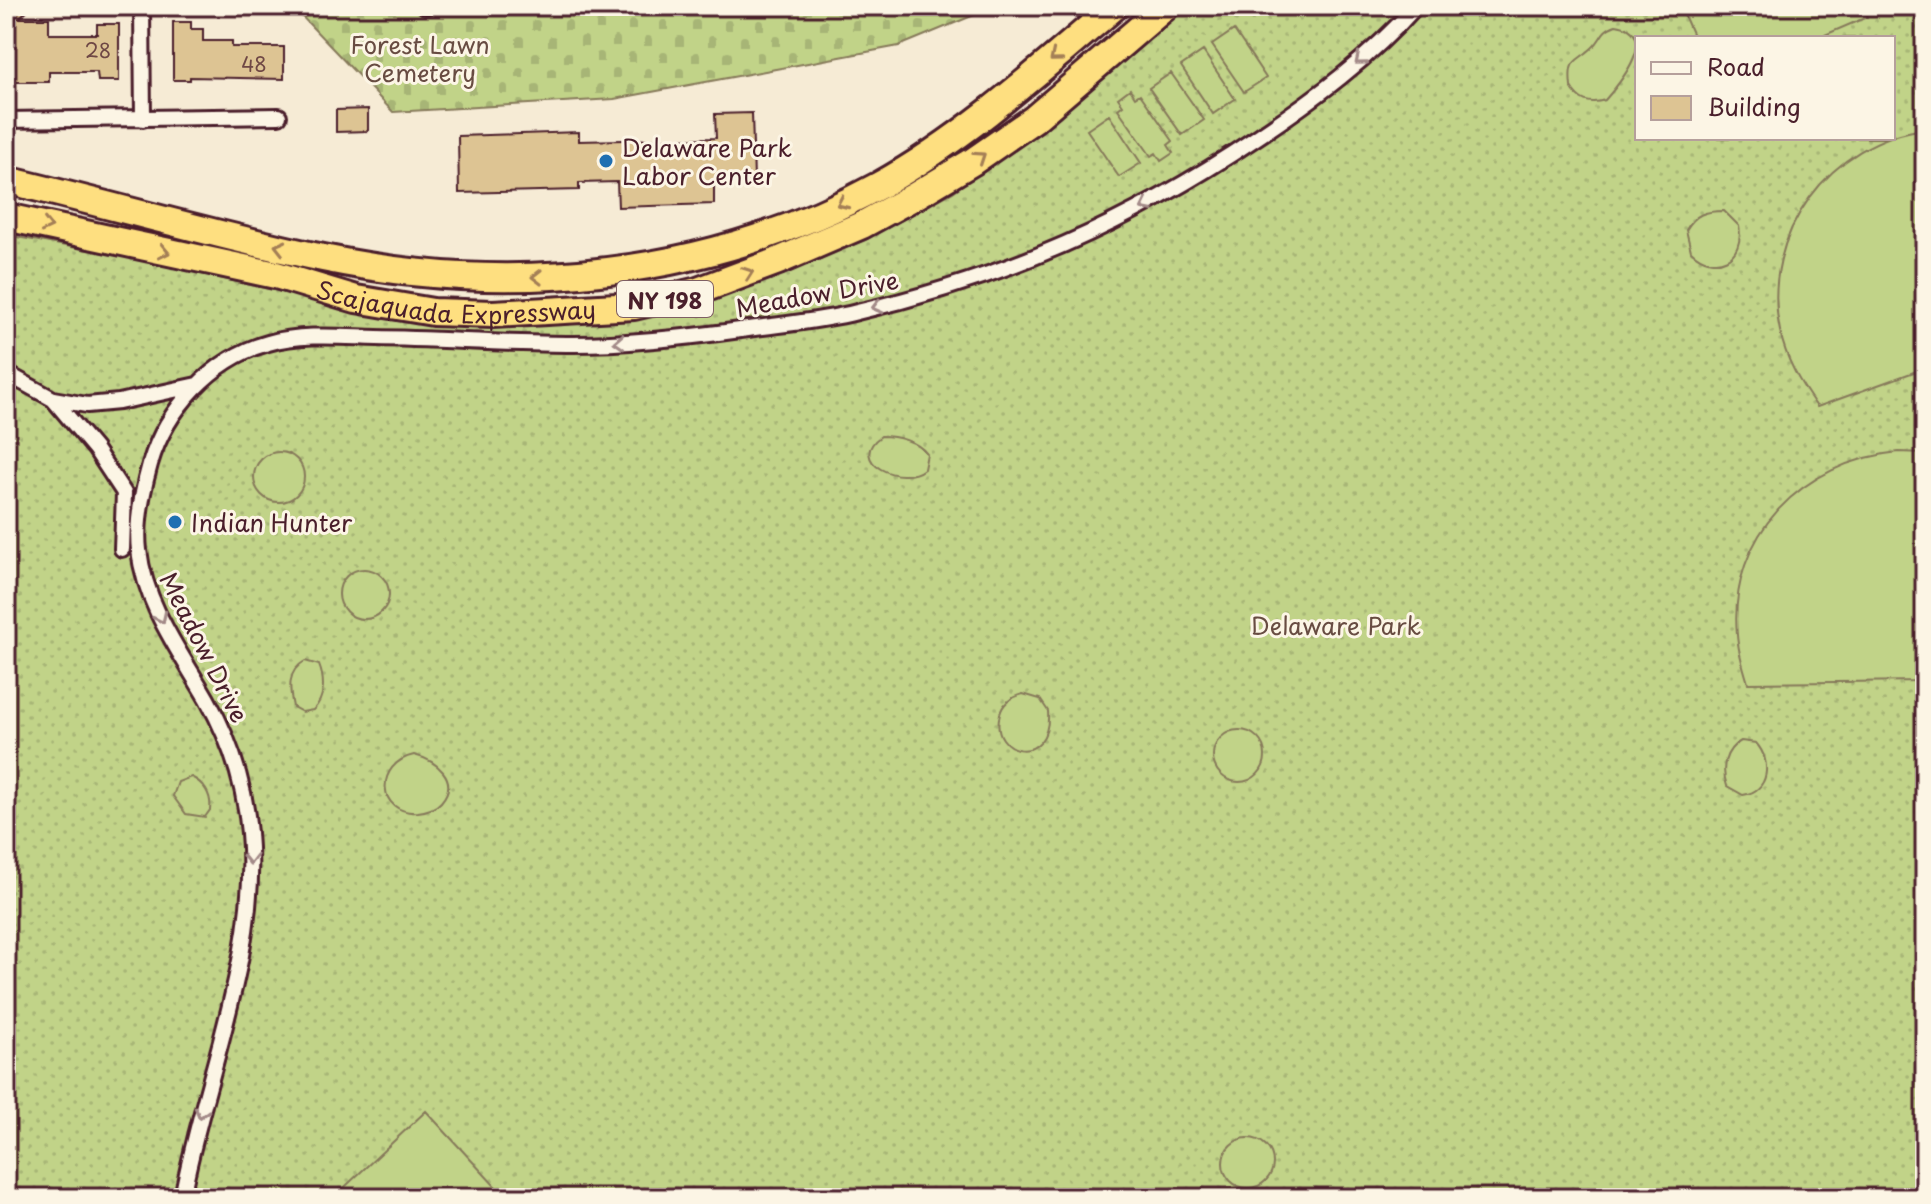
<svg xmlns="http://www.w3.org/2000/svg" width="1931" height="1204" viewBox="0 0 1931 1204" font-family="'Playpen Sans',sans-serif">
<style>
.grass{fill:url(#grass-dots);stroke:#86795a;stroke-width:2;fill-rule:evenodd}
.cemetery{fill:url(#cemetery-stones);stroke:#86795a;stroke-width:2}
.garden{fill:#c1d388;stroke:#86795a;stroke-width:2}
.building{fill:#ddc493;stroke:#4a1f2b;stroke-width:2}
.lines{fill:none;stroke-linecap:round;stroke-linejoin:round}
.street-casing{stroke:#4a1f2b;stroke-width:20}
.highway-casing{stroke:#4a1f2b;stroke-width:32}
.street{stroke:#fcf5e5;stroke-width:14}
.highway{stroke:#fedf80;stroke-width:26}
.oneway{stroke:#a47f56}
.oneway2{stroke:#a38a88}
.poi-dot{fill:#1f6fb2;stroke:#fcf5e5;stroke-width:3}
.labels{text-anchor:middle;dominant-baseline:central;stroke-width:6;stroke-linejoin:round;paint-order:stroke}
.number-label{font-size:20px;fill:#6f4845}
.shield{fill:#fcf5e5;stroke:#7f5f63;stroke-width:2}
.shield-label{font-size:22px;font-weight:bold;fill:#4a1f2b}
.park-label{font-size:24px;fill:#684c42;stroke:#fcf5e5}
.poi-label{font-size:24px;fill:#4a1f2b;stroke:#fcf5e5;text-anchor:start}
.street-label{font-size:24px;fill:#4a1f2b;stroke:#fcf5e5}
</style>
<defs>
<pattern id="grass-dots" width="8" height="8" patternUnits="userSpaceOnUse" patternTransform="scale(2)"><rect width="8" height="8" fill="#c1d388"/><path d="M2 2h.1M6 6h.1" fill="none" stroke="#a7b576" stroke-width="1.8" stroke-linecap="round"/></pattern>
<pattern id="cemetery-stones" width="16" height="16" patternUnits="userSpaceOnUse" patternTransform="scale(2)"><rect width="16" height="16" fill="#c1d388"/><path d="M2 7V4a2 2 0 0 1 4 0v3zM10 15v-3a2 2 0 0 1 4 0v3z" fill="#a7b576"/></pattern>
</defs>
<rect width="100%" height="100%" fill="#f6ebd5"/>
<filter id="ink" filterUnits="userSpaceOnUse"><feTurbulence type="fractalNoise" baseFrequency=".0125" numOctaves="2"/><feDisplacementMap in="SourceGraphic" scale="16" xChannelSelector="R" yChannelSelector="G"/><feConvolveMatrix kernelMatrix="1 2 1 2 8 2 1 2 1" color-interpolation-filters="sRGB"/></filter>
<g filter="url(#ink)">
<path class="grass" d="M 1187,6 L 1925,6 L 1925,1198 L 6,1198 L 6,235 L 126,257 L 349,307 L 457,320 L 765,279 L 865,240 L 953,192 L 1051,120 ZM 1637,38 L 1893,38 L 1893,138 L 1637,138 Z"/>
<path class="cemetery" d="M 292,6 L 996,6 L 899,46 L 614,99 L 393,112 Z"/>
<path class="garden" d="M 1680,6 L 1862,6 L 1867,17 L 1818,38 L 1694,38 Z
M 1616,25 C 1662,32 1620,83 1605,100 C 1589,105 1579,101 1571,87 C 1568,58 1575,64 1592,48 C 1603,39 1599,31 1616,25 Z
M 1234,30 L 1266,78 L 1244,92 L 1212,45 Z
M 1203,51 L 1235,99 L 1213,114 L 1181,66 Z
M 1171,73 L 1204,120 L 1182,135 L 1149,88 Z
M 1130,89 L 1135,97 L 1140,94 L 1173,141 L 1168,145 L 1173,153 L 1161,161 L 1156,153 L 1151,156 L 1118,109 L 1123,105 L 1118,98 Z
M 1109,115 L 1141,163 L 1119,177 L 1087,130 Z
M 1925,129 L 1925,368 L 1817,407 C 1800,383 1786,360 1780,331 C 1759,235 1831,140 1925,129 Z
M 1724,211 L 1739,226 C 1745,259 1715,274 1691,251 L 1686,230 C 1695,214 1705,211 1724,211 Z
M 881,436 C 896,436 918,441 927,454 L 924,469 C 902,487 845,462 881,436 Z
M 1899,452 L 1925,453 L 1925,681 L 1748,683 C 1743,667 1738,651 1737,635 C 1728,535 1803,461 1899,452 Z
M254 477a25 25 0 1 1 50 0a25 25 0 1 1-50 0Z
M339 594a25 25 0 1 1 50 0a25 25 0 1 1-50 0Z
M 305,661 L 319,665 C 325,680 325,699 313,710 L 302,712 L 293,707 C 289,688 287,671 305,661 Z
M 1023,694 L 1040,699 L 1048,711 C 1052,769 988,755 1000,714 C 1003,702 1012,697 1023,694 Z
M1213 756a26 26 0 1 1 52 0a26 26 0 1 1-52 0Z
M 1741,741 L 1756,743 C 1772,761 1770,791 1743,795 L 1727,786 C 1721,769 1724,750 1741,741 Z
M 414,755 C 435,760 461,779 441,802 C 435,809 426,811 418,812 C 376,815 375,763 414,755 Z
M 191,777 C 204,783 212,795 210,810 L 205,817 L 186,814 L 173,796 L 178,782 Z
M 426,1111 L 506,1198 L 333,1198 Z
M1223 1163a25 25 0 1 1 50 0a25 25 0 1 1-50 0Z"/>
<path class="building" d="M 6,6 L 32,6 L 19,18 L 49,18 L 49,34 L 97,34 L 97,24 L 119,24 L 119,81 L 98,81 L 97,72 L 49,72 L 49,82 L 6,82 Z
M 173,22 L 191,22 L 191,29 L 203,29 L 203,41 L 232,41 L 232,47 L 284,47 L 284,79 L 190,77 L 190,80 L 173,80 Z
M 368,109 L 368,131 L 336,132 L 336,110 Z
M 752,113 L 754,180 L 714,181 L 714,204 L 618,207 L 617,182 L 579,183 L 579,190 L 459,193 L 458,136 L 579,132 L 579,141 L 716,138 L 715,114 Z"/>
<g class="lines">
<defs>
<path id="street" d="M 142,6 L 143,119
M 425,6 L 429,6
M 6,120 L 279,116
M 6,373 L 53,399 L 95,449 L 124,493 L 122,549
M 53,399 L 87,405 L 119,402 L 197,385
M 182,1198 C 203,1082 260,951 249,833 C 245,786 230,740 207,699 C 180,652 145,605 139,550 C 136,524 143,489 150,464 C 166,409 213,358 268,343 C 303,333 341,337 377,338 C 442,339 508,344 574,344 C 632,344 691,337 748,329 C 784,324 822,321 857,312 C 1007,277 1128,224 1256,138 C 1313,100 1370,58 1416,6"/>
<g id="highway">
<path d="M 6,180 C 112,205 217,236 323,258 C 511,297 710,278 880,185 C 966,137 1040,70 1115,6"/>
<path id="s1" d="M 6,217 L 276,275 L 356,299 L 433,312 L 493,314 L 634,306 L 698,291 L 778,261 L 862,225 L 915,196 L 972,162 L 1034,119 L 1166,6"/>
</g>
</defs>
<use href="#street" class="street-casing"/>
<use href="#highway" class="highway-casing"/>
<use href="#street" class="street"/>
<use href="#highway" class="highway"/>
</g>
<defs><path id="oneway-chevron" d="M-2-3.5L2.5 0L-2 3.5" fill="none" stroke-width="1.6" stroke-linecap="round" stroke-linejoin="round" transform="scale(2)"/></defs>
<g class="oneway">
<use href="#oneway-chevron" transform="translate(1055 57) rotate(140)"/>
<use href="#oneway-chevron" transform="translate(980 157) rotate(-34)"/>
<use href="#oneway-chevron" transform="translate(842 203) rotate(155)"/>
<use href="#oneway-chevron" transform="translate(47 226) rotate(13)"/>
<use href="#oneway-chevron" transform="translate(280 247) rotate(-166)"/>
<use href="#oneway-chevron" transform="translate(164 252) rotate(12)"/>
<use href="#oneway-chevron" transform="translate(748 273) rotate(-20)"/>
<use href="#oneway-chevron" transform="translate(537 277) rotate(180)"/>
</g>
<g class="oneway2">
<use href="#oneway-chevron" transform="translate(1360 60) rotate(140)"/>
<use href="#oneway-chevron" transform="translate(1146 206) rotate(154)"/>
<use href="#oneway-chevron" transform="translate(877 307) rotate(165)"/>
<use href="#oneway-chevron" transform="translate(619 342) rotate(177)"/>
<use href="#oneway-chevron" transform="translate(161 618) rotate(65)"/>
<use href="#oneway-chevron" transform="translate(250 859) rotate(89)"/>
<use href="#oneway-chevron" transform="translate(201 1113) rotate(105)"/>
</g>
</g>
<g class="poi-dot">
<circle cx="606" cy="161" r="8"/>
<circle cx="175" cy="522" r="8"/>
</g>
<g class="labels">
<g class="number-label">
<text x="98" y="50">28</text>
<text x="254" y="64">48</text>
</g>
<rect class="shield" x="617" y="281" width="96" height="36" rx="6"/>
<g class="shield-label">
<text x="665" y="299">NY 198</text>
</g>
<g class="park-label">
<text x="420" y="44">Forest Lawn<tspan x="420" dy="28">Cemetery</tspan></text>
<text x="1336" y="625">Delaware Park</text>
</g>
<g class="poi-label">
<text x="622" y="147">Delaware Park<tspan x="622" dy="28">Labor Center</tspan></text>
<text x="191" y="522">Indian Hunter</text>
</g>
<g class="street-label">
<text transform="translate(817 293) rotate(-10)">Meadow Drive</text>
<text stroke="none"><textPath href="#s1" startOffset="460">Scajaquada Expressway</textPath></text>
<text transform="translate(205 647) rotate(63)">Meadow Drive</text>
</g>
</g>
<rect width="1931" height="1204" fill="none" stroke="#fcf5e5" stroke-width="32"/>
<rect x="16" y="16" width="1899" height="1172" fill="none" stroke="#4a1f2b" stroke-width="3" filter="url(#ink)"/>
<rect x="1635" y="36" width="260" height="104" fill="#fcf5e5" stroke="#b59f9b" stroke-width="2"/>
<rect x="1651" y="62" width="40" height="12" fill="#fcf5e5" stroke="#b59f9b" stroke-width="2"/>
<text x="1707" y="76" font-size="24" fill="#4a1f2b">Road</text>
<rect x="1651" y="96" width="40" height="24" fill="#ddc493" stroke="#b59f9b" stroke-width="2"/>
<text x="1707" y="116" font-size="24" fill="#4a1f2b">Building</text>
</svg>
